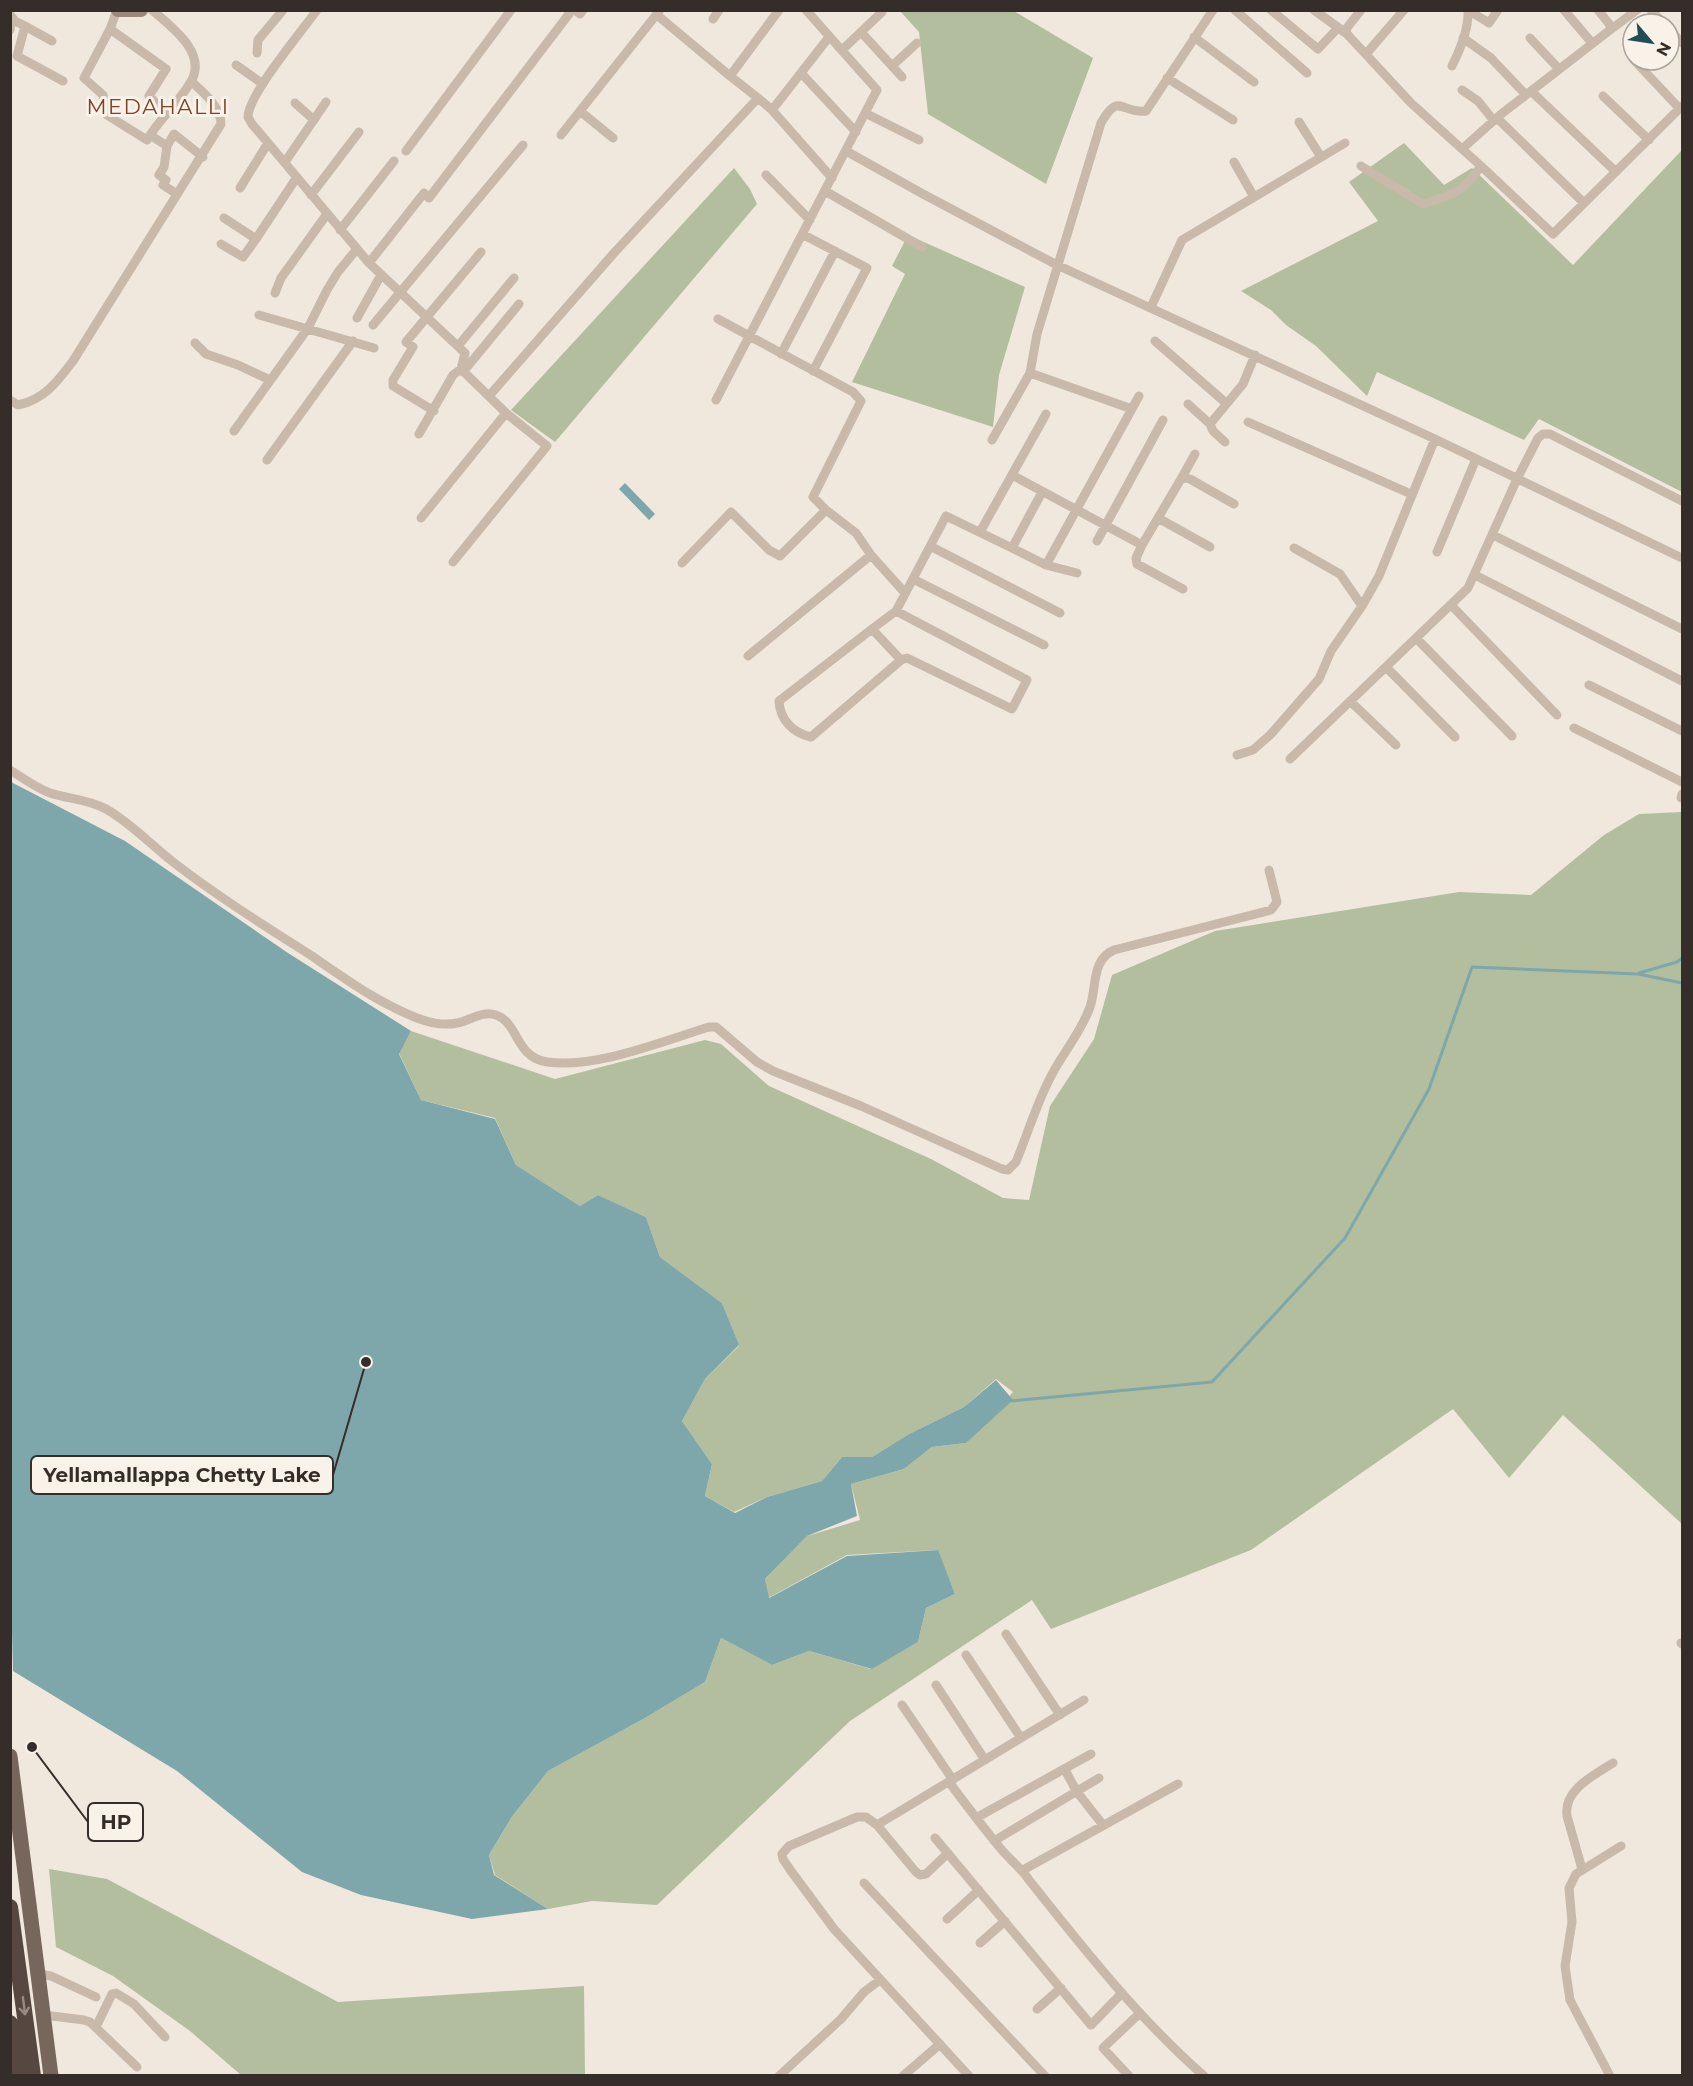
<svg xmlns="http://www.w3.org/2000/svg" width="1693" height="2086" viewBox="0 0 1693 2086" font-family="Montserrat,sans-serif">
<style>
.green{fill:#b2be9e}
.water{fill:#7ea7ab}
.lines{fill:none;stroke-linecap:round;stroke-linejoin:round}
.stream{stroke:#7ea7ab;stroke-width:3}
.street{stroke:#c8b9aa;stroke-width:9}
.secondary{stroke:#9b887b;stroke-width:14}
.primary{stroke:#76665b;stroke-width:15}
.highway{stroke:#564840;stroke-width:16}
.oneway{stroke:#978c84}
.labels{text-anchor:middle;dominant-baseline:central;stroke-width:6;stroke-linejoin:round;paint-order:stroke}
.quarter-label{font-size:21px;letter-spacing:1.5px;fill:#7f4128;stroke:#f8f2e9}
.leader{fill:none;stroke:#352d29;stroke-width:2}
.callout-dot{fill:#352d29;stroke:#f8f2e9;stroke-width:2}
.callout{fill:#f8f2e9;stroke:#352d29;stroke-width:2}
.callout-label{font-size:20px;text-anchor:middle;font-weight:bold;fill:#352d29}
</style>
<rect width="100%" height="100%" fill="#f0e8dd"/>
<path class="green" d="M 900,11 L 1014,11 L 1093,58 L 1046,184 L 928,114 L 919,32 Z
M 1404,143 L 1444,185 L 1472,168 L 1573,265 L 1682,150 L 1682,492 L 1539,419 L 1524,440 L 1377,372 L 1367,396 L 1316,346 L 1286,325 L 1271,310 L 1241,291 L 1378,221 L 1349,182 Z
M 734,168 L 750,189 L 757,204 L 555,442 L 511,410 Z
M 908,235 L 1025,287 L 999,375 L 993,427 L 852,382 L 905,274 L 892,266 Z
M 1682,812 L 1682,1524 L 1563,1415 L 1509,1478 L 1453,1409 L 1251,1550 L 1051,1629 L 1032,1600 L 850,1721 L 657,1905 L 592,1901 L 548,1909 L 495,1875 L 489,1855 L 511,1818 L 548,1771 L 645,1718 L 705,1682 L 721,1638 L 772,1665 L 809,1651 L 871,1669 L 918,1642 L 926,1608 L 955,1594 L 937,1550 L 847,1555 L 768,1598 L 765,1579 L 807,1536 L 860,1520 L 851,1484 L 904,1469 L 932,1447 L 966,1443 L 1013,1392 L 996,1379 L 964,1407 L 909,1434 L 872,1457 L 842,1457 L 822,1481 L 767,1497 L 734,1512 L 705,1496 L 712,1464 L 682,1421 L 705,1379 L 739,1346 L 722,1303 L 660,1257 L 646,1217 L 598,1195 L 580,1206 L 516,1165 L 495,1118 L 421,1100 L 399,1053 L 411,1031 L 555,1079 L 705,1040 L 721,1044 L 769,1086 L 931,1159 L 1003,1198 L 1029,1200 L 1050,1106 L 1094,1039 L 1112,975 L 1215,931 L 1459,892 L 1531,895 L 1604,835 L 1639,814 Z
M 49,1869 L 107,1879 L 338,2002 L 584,1986 L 585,2075 L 241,2075 L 190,2031 L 113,1976 L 56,1947 Z"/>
<path class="water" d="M 625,483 L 655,514 L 649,520 L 619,489 Z
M 11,782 L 125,841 L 288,953 L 411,1031 L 399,1054 L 421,1100 L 495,1119 L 516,1165 L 580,1206 L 598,1195 L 646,1217 L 660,1257 L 722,1303 L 739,1345 L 705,1379 L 682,1421 L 712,1464 L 705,1496 L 735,1513 L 767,1497 L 822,1481 L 842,1457 L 872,1457 L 909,1434 L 964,1407 L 996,1380 L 1013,1400 L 966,1443 L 932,1447 L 904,1469 L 851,1484 L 857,1516 L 807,1536 L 765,1579 L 769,1598 L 847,1556 L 938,1550 L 955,1594 L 926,1608 L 918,1642 L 872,1669 L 809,1651 L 772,1665 L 721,1638 L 705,1682 L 645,1718 L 548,1771 L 511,1818 L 489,1855 L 494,1875 L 548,1909 L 472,1919 L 361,1895 L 302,1872 L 177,1771 L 13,1671 L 10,1550 Z"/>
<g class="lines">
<path class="stream" d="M 1639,973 L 1677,962 L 1682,958
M 1011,1401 L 1212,1382 L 1345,1238 L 1429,1089 L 1472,967 L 1638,974 L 1682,983"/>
<path class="street" d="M 117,10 L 110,29 L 84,78 L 103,95 L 107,115 L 147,140 C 159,119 178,104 190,83 C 209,54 172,27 152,10
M 317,10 C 302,31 248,95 248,117 L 252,124 L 369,263 L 465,353 L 461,369 L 453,375 L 419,434
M 575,10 L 580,14 L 583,10
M 1235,10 L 1307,73
M 1271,10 L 1318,49 L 1338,28
M 1314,10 L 1347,34 L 1411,103 L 1462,149 L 1500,115 L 1610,30 L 1610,25 L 1598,10
M 1468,10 L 1489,23 L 1498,10
M 1564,10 L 1592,43
M 1651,10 L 1664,24
M 10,15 L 15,21 L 25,26 L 17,56 L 63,81
M 657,15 L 730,76
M 713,19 L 719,10
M 25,26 L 52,41
M 110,29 L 166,69 L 149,96 L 154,101 L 152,107 L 164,116
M 1669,29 L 1682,43
M 10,30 L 12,18
M 1610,30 L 1637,10
M 861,32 L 902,77
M 1347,34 L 1346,29 L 1361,10
M 1194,37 L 1254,82
M 1463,38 L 1491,58 L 1526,95
M 1530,38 L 1559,69
M 842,50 L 882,12
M 257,53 L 258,40 L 283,10
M 1366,54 L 1404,10
M 1634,60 L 1680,109
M 236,65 L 263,84
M 892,66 L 917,43
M 1452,66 C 1460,50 1469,29 1468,10
M 801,73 L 856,132
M 1167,78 L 1233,120
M 1462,90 L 1478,101 L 1494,121
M 1531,91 L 1616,172
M 1603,96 L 1649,140
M 758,98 L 772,110 L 832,178
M 295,103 L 314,120
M 772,110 L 829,37
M 580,111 L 613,138
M 865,113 L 919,140
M 1497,118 L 1584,203
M 1299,122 L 1321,157
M 150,135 L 167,146 L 174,134 L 203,157
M 561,135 L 660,10
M 167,146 L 164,167 L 159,175 L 166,180 L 163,185 L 177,194
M 406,151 L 511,10
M 846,151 L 923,194 L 1057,265 L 1435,439 L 1682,558
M 285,162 L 326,102
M 1234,162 L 1254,197
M 1361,166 L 1423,204 C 1452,195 1463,192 1481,166 L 1462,149
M 1481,166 L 1553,234 L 1682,106
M 766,175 L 810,220
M 240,188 L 268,143
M 825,191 L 922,247
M 311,195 L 359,132
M 224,218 L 256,239 L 297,177
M 340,230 L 394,161
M 802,234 L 867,268 L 813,371
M 221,244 L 243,257 L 256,239
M 369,263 L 424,193 L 429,198 L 572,10
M 275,293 L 281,278 L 327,214
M 1151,307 L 1182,240 L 1345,143
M 259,315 L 374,348
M 357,318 L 381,275
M 373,325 L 523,145
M 1155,341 L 1226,403
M 195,343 L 206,354 L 238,365 L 270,380
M 458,346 L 514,278
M 781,354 L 835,251
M 463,372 L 519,304
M 1030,373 L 1132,409
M 489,396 L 614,253 L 758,98 L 730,76 L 779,10
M 10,400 L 18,405 C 44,400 58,381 73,361 L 221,124 C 221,107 204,93 192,82
M 716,400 L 877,90 L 806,10
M 1188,404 L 1210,424
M 434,411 L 393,386 L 393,380 L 413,347 L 406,342 L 481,252
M 1248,422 L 1411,494
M 234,431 L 308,328 L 327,290 L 338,272 L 356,250
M 992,440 L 1030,373 L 1037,334 L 1101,123 C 1119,91 1121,114 1146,111 L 1213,10
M 1225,442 L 1213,431 L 1210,424 L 1243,384 L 1255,355
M 267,460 L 353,341
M 1012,475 L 1142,545 L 1136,558 L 1137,564 L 1183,589
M 1181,479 L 1195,454
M 826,510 L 856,533 L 871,555 L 905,593
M 421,518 L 506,413
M 1158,518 L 1210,547
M 980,532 L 1046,414
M 1493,535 L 1682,629
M 1097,541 L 1163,420
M 1142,545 L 1181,479 L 1186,478 L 1190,479 L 1234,504
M 932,547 L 1060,613
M 1012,548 L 1046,565 L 1077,573
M 1294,548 L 1340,574 L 1362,606
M 1437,552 L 1476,459
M 453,562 L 547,446 L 506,413 L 461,369
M 682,563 L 731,512 L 769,550 L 780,556 L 826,510 L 813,497 L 861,401 L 853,392 L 718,319
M 1046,565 L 1139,396
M 1475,575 L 1682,681
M 913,579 L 1044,645
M 1451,605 L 1557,715
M 896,611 L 1027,680 L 1012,709 L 907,658 L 901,660 L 811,737 C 793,733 780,720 779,701 L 872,629 L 901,660
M 872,629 L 896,611 L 946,516 L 1012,548 L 1042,492
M 1416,638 L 1512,736
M 748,656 L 871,555
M 1386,667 L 1455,737
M 1589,685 L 1682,731
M 1350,701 L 1396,745
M 1574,728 L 1682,782
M 1237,755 L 1253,750 L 1271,734 L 1319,679 L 1331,651 L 1362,606 L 1379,576 L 1435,439
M 1290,759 L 1468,588 L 1517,479 L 1538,438 L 1543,434 L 1550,434 L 1682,501
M 10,770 C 23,778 36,788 50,793 C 68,799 88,799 106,809 C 131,823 151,845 173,862 C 217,896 265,926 312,956 C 345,979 379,1003 417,1018 C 430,1023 443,1026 457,1023 C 470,1021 482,1010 496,1015 C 519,1023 515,1057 547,1062 C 595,1069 663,1041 709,1027 L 716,1027 L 757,1062 L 773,1071 L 861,1106 L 1002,1169 L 1008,1170 L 1016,1162 C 1027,1135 1036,1106 1049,1080 C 1061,1055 1081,1033 1090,1007 C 1097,987 1091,960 1114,950 L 1271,910 L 1277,902 L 1269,870
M 1681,798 L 1682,794
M 1006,1634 L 1060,1715
M 1681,1643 L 1682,1644
M 966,1655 L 1021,1738
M 936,1685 L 985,1760
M 902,1705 L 953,1780
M 1065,1770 L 1077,1792 L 1103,1825
M 949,1782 C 966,1805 983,1827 1001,1849 C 1010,1860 1022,1869 1029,1880 C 1084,1949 1138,2018 1204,2076
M 976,1818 L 1091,1754
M 877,1825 L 1084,1700
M 935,1838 L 1091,2025 L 1122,1993
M 994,1841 L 1099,1778
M 948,1853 L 926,1874 L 920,1875 L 915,1871 L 877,1825 L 866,1817 L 857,1817 L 789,1846 L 782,1854 L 783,1859 L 791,1871 L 834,1929 L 969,2076
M 1582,1869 L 1567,1816 C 1563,1790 1594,1775 1613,1763
M 1023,1870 L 1178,1784
M 864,1883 L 1045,2076
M 947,1919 L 979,1890
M 980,1943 L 1005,1921
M 38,1974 L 51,1976 L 96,1997
M 1037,2009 L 1061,1988
M 44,2015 L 84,2020 L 90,2022 L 137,2067
M 96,2027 L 112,1994 L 116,1993 L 134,2004 L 165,2037
M 779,2076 L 841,2019 L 864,1992 L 880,1980
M 903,2076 L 940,2044
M 1129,2076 L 1103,2048 L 1140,2013
M 1610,2076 L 1570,2000 L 1565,1966 L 1572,1922 L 1569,1888 L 1576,1874 L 1621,1846"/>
<path class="secondary" d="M 118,10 L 141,10"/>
<path class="primary" d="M 10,1756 L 51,2076"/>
<path class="highway" d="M 10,1907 L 33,2076
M 10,2023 L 17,2076"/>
</g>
<defs><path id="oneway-shaft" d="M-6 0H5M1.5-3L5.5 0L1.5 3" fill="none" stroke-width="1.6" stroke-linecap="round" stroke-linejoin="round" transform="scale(1.5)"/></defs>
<use class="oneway" href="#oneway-shaft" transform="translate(24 2006) rotate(83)"/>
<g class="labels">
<g class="quarter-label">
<text x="158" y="106">MEDAHALLI</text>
</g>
</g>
<path class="leader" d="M366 1362L333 1475M32 1747L88 1822"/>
<g class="callout-dot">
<circle cx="366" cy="1362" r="6"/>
<circle cx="32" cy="1747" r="6"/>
</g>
<g class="callout">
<rect x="31" y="1456" width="302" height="38" rx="6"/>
<rect x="88" y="1803" width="55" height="38" rx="6"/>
</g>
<g class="callout-label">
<text x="182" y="1482">Yellamallappa Chetty Lake</text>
<text x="116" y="1829">HP</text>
</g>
<rect width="1693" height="2086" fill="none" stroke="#352d29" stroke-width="24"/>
<g transform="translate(1651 42) rotate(119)"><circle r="28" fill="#f8f2e9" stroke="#aaa39c" stroke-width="1.5"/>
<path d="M0-4.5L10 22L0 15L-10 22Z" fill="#214e54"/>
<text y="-9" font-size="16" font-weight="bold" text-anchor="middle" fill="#352d29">N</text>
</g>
</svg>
